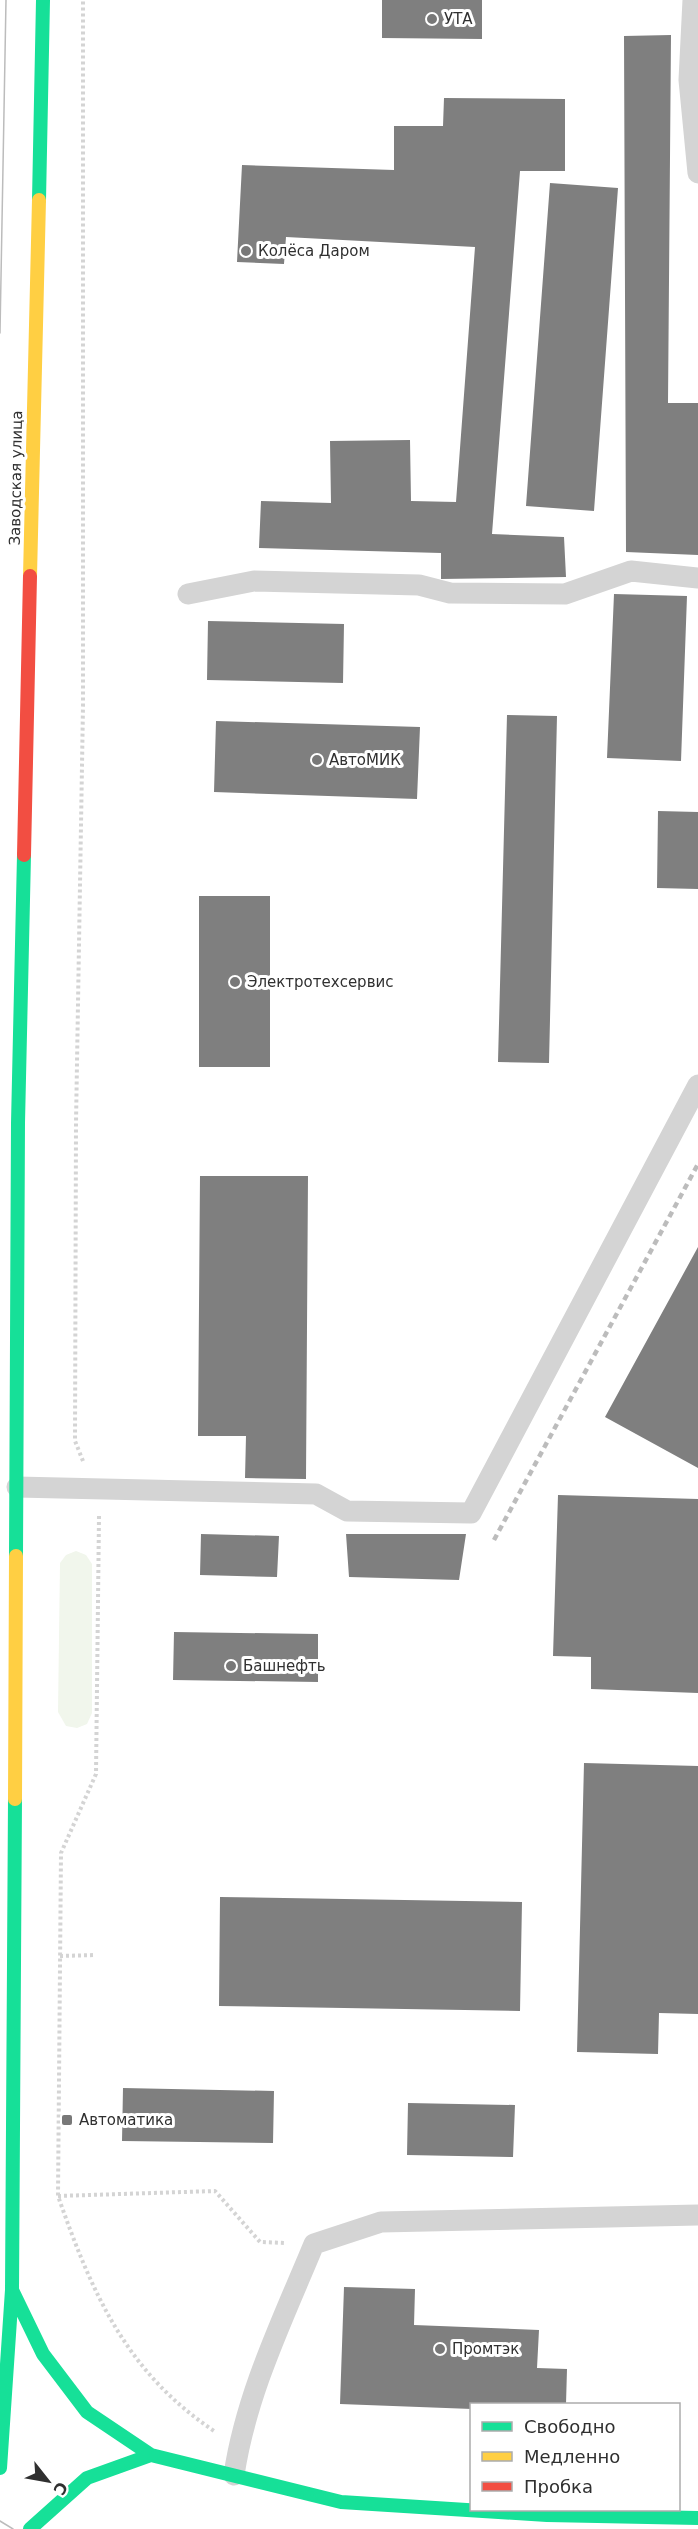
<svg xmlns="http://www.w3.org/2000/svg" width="698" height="2529" viewBox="0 0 698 2529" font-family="'DejaVu Sans',sans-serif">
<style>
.green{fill:#f1f6ec}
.building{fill:#7f7f7f}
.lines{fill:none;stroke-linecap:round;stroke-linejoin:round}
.path{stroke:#d4d4d4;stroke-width:4;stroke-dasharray:3 3;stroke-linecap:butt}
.lane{stroke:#d4d4d4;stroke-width:21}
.fast{stroke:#16e098;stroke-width:14}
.slow{stroke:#ffcf43;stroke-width:14}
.jam{stroke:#f24e42;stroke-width:14}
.tram{stroke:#bcbcbc;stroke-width:1.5}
.rail{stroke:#bcbcbc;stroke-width:4.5;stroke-dasharray:6 4.5;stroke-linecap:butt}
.poi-dot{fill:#787878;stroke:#fff;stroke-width:2}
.labels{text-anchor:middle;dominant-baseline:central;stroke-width:6;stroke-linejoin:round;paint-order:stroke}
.poi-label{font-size:15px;fill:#303030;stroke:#fff;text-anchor:start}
.street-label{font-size:15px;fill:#303030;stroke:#fff}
</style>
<rect width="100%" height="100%" fill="#fff"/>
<path class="green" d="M 76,1551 L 86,1555 L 92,1564 L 92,1713 L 87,1724 L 77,1728 L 66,1726 L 58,1712 L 60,1563 L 66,1555 Z"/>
<path class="building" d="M 382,0 L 482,0 L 482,39 L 382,38 Z
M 671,35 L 668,403 L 698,403 L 698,555 L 626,552 L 624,36 Z
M 444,98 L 565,99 L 565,171 L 520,171 L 492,534 L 564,537 L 566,577 L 441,579 L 441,553 L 259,548 L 261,501 L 331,503 L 330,441 L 410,440 L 411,501 L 456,502 L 475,247 L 286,237 L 284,264 L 237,262 L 242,165 L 394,170 L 394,126 L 443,126 Z
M 550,183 L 618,188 L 594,511 L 526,506 Z
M 614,594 L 687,596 L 681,761 L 607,758 Z
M 208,621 L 344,624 L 343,683 L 207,680 Z
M 507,715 L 557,716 L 549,1063 L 498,1062 Z
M 216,721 L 420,727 L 417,799 L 214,792 Z
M 658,811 L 698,812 L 698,889 L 657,888 Z
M 199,896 L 270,896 L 270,1067 L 199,1067 Z
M 200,1176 L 308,1176 L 306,1479 L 245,1478 L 246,1436 L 198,1436 Z
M 698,1247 L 698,1468 L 605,1417 Z
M 558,1495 L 698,1499 L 698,1693 L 591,1689 L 591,1657 L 553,1656 Z
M 201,1534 L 279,1536 L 277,1577 L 200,1575 Z
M 346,1534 L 466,1534 L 459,1580 L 349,1577 Z
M 174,1632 L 318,1634 L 318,1682 L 173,1680 Z
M 584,1763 L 698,1766 L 698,2014 L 659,2013 L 658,2054 L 577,2052 Z
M 220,1897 L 522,1902 L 520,2011 L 219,2006 Z
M 123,2088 L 274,2091 L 273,2143 L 122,2141 Z
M 408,2103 L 515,2105 L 513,2157 L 407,2155 Z
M 344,2287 L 415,2289 L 414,2325 L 539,2330 L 537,2368 L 567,2369 L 566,2404 L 472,2404 L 472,2409 L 340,2404 Z"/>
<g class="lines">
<path class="path" d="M 83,1461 L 75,1441 L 76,1123 L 83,706 L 83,0
M 99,1516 L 96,1774 L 61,1853 L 58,2196 C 92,2293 126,2372 214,2431
M 60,1956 L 95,1955
M 58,2196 L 215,2191 L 260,2242 L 284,2243"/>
<path class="lane" d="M 693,0 L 689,80 L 698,173
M 188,594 L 254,581 L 419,585 L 450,593 L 565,594 L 631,571 L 698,578
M 17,1487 L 316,1494 L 347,1511 L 471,1513 L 698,1085
M 234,2475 C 246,2394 283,2319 314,2244 L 381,2222 L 698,2215"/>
<path class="fast" d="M 39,200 L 43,0
M 16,1556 L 18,1123 L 24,855
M 12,2290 L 43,2354 L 87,2412 L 151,2455 L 341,2502 L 547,2515 L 698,2518
M 0,2468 L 12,2290 L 15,1799
M 30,2529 L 87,2478 L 151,2455"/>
<path class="slow" d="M 30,576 L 39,200
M 15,1799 L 16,1556"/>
<path class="jam" d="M 24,855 L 30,576"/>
<path class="tram" d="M 0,333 L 6,0
M 0,2521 L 13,2529"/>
<path class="rail" d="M 494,1540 L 698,1164"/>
</g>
<g class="poi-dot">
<circle cx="432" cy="19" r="6"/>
<circle cx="246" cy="251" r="6"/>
<circle cx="317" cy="760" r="6"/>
<circle cx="235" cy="982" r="6"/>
<circle cx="231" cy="1666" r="6"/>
<rect x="61" y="2114" width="12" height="12" rx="3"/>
<circle cx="440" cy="2349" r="6"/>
</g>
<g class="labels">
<g class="poi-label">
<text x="444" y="19">УТА</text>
<text x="258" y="251">Колёса Даром</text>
<text x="329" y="760">АвтоМИК</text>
<text x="247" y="982">Электротехсервис</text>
<text x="243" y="1666">Башнефть</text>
<text x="79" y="2120">Автоматика</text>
<text x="452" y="2349">Промтэк</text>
</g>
<g class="street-label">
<text transform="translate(16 478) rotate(-89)">Заводская улица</text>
</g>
</g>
<rect x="470" y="2403" width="210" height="108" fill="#ffffff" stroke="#acacac" stroke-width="1.5"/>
<rect x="482" y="2422" width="30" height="9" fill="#16e098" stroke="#acacac" stroke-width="1.5"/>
<text x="524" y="2433" font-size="18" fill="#303030">Свободно</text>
<rect x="482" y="2452" width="30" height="9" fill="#ffcf43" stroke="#acacac" stroke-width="1.5"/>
<text x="524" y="2463" font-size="18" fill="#303030">Медленно</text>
<rect x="482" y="2482" width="30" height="9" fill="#f24e42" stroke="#acacac" stroke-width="1.5"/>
<text x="524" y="2493" font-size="18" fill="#303030">Пробка</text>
<g transform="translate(48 2481) rotate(121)" stroke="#ffffff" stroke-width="4.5" paint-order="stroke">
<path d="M0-4.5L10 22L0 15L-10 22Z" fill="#303030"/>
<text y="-9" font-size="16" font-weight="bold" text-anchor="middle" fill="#303030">С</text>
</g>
</svg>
